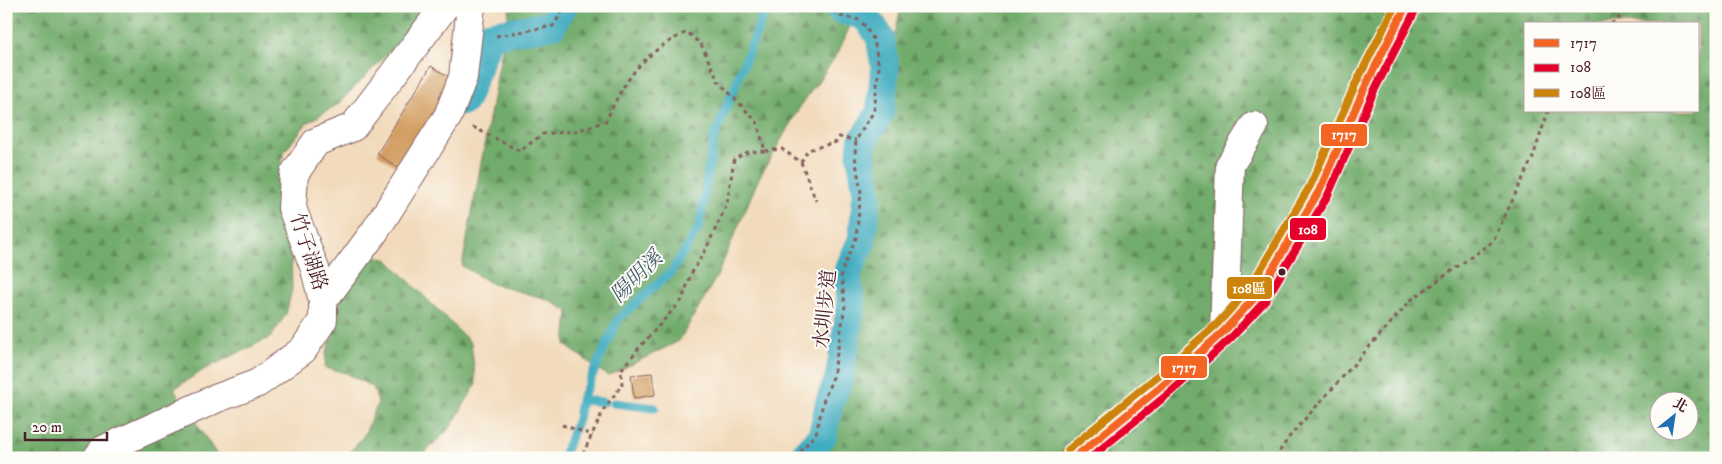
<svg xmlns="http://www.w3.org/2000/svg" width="1722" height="464" viewBox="0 0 1722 464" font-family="'IM FELL DW Pica','Noto Serif TC',serif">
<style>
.forest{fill:url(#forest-firs);stroke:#5e664c;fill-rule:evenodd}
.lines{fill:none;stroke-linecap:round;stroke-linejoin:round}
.stream{stroke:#40acbf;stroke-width:9}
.canal{stroke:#40acbf;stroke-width:29}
.building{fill:#d29d60}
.minor-casing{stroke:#85615e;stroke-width:30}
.major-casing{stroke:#85615e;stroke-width:30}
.path{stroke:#85615e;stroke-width:3;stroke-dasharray:4 4;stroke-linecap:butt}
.minor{stroke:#fff;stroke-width:28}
.major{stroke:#fabe6d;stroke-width:28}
.bus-1-casing{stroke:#fdfcf7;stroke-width:11}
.bus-2-casing{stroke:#fdfcf7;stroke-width:11}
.bus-3-casing{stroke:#fdfcf7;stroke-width:11}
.bus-1{stroke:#f26522;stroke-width:8}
.bus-2{stroke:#e4002b;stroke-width:8}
.bus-3{stroke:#cc840b;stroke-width:8}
.bus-dot{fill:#4a1f2b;stroke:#fdfcf7;stroke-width:2}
.labels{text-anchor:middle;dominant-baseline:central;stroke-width:4;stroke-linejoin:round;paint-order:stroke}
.street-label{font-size:20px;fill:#4a1f2b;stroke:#fdfcf7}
.water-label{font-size:21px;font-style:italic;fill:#465e6e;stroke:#fdfcf7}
.line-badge{stroke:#fdfcf7;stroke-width:2}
.badge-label{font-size:14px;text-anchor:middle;font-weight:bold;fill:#fff}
</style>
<defs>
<pattern id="forest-firs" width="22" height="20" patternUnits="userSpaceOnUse" patternTransform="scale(1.25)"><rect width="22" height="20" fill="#72ac6c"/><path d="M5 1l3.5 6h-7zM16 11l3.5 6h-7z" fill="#608b59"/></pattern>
</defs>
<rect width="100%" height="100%" fill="#fdfcf7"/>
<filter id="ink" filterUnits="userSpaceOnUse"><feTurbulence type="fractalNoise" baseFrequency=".02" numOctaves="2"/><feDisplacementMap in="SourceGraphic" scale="10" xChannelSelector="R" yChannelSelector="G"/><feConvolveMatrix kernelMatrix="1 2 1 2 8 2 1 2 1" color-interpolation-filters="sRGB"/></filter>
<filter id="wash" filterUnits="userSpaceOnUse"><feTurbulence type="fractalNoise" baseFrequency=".0096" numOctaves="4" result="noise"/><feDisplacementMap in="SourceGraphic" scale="20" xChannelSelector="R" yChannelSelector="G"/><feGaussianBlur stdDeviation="1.12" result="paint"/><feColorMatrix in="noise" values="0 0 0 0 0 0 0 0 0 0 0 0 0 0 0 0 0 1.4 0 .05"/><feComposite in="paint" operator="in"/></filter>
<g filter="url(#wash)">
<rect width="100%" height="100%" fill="#f2dbbd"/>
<path class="forest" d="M 6,6 L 427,6 L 404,37 L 338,104 L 307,123 L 284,152 L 278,180 L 277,221 L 291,253 L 292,289 L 286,314 L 271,337 L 203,370 L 174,389 L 219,458 L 6,458 Z
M 510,6 L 859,6 L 838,53 L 800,107 L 759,178 L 717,276 L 679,341 L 608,376 L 565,345 L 568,311 L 547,299 L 492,284 L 462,266 Z
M 901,6 L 1716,6 L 1716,458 L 802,458 L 836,381 L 847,310 L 866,260 L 876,128 ZM 1526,24 L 1698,24 L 1698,111 L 1526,111 ZM 1660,402 L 1690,402 L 1690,432 L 1660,432 Z
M 356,250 L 388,260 L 471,343 L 476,384 L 451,427 L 419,458 L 345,458 L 365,434 L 378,402 L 373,387 L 346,373 L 325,368 L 326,353 L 338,320 L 342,264 Z"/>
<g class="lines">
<path class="stream" d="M 581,400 L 604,402
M 614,403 L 655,408
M 563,458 L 578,419 L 581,400 L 618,319 L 672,271 L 699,227 L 714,138 L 767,6"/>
<path class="canal" d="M 464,101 L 490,35 L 552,25 L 563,6
M 802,458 L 822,436 L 830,401 L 839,379 L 851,306 L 847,274 L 862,240 L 867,193 L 861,156 L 862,142 L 880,113 L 885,67 L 880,37 L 869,21 L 862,15 L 842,10 L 838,6"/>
</g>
<g id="blocks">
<path class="building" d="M 431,66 L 456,81 L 402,170 L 377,154 Z
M 652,373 L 655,395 L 634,398 L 631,375 Z"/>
</g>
</g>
<g filter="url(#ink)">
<use href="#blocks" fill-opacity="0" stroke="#85615e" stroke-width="1"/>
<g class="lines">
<defs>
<path id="minor" d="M 323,301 L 375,231 L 448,116 L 463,77 L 471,6
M 1224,331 L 1230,165 L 1254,126
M 97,458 L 103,450 L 215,399 L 258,383 L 303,350 L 323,320 L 323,301 L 315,269 L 292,208 L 294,174 L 316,142 L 353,127 L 445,6"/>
<path id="major" d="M 1074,458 L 1167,382 L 1224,331 L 1257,295 L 1319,191 L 1365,87 L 1406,6"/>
</defs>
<use href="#minor" class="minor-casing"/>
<use href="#major" class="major-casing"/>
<path class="path" d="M 1611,24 L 1634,6
M 496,36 L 553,26 L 566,6
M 473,127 L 520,151 L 543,134 L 576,131 L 606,121 C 625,78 644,52 687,32 L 701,44 L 718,81 L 757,122 L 765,151 L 748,152 L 734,159 L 727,204 L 706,249 L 691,274 L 682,300 L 638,349 L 621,370 L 622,385 L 604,409 L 581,458
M 765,151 L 782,149 L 801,162 L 816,201
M 801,162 L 808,150 L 836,142 L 839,137 L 856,140
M 562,425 L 593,435
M 795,458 L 816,433 L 824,399 L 833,377 L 845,306 L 841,273 L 856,238 L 861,193 L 855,156 L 856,140 L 874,111 L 879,67 L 874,40 L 864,25 L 859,20 L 840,16 L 828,6
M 1275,458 L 1290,436 L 1411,300 L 1493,241 L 1533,157 L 1548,111"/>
<use href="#minor" class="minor"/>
<use href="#major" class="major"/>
<defs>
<path id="bus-1" d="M 1074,458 L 1167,382 L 1224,331 L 1257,295 L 1319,191 L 1365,87 L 1406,6"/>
<path id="bus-2" d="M 1090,458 L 1173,390 L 1231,338 L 1265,301 L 1328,195 L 1374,91 L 1415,11"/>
<path id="bus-3" d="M 1068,450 L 1160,374 L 1217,324 L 1249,289 L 1310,186 L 1356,83 L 1395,6"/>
</defs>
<use href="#bus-1" class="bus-1-casing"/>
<use href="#bus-2" class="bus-2-casing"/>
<use href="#bus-3" class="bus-3-casing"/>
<use href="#bus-1" class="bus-1"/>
<use href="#bus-2" class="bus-2"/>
<use href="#bus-3" class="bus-3"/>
</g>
</g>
<circle class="bus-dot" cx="1282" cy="272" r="4.5"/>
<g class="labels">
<g class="street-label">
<text transform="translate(308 252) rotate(72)">竹子湖路</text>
<text transform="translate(826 309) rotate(-84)">水圳步道</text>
</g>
<g class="water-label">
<text transform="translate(637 277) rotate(-45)">陽明溪</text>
</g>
</g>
<g class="line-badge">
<rect x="1320" y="123" width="48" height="24" rx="5" fill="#f26522"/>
<rect x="1289" y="217" width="38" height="24" rx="5" fill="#e4002b"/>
<rect x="1226" y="276" width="47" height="24" rx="5" fill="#cc840b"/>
<rect x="1160" y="355" width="48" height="24" rx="5" fill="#f26522"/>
</g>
<g class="badge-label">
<text x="1344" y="139">1717</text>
<text x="1308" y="234">108</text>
<text x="1249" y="293">108區</text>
<text x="1184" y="372">1717</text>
</g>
<rect width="1722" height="464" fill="none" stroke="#fdfcf7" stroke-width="25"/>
<rect x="1524" y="22" width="175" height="90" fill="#fdfcf7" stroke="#b5a4a5"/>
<rect x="1534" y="39" width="25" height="8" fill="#f26522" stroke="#b5a4a5"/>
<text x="1570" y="48" font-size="15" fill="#4a1f2b">1717</text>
<rect x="1534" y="64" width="25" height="8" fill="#e4002b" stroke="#b5a4a5"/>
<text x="1570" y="72" font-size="15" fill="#4a1f2b">108</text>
<rect x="1534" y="89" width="25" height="8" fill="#cc840b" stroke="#b5a4a5"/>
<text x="1570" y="98" font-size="15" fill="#4a1f2b">108區</text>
<g transform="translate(1674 416) rotate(30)"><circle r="24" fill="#fdfcf7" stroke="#b5a4a5"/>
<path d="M0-4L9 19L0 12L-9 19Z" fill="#1f6fb2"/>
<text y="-8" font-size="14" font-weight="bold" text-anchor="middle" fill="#4a1f2b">北</text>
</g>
<path d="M25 432v8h82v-8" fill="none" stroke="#4a1f2b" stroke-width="2.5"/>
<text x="32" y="432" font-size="15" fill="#4a1f2b" stroke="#fdfcf7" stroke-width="4" paint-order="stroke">20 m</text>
</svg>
